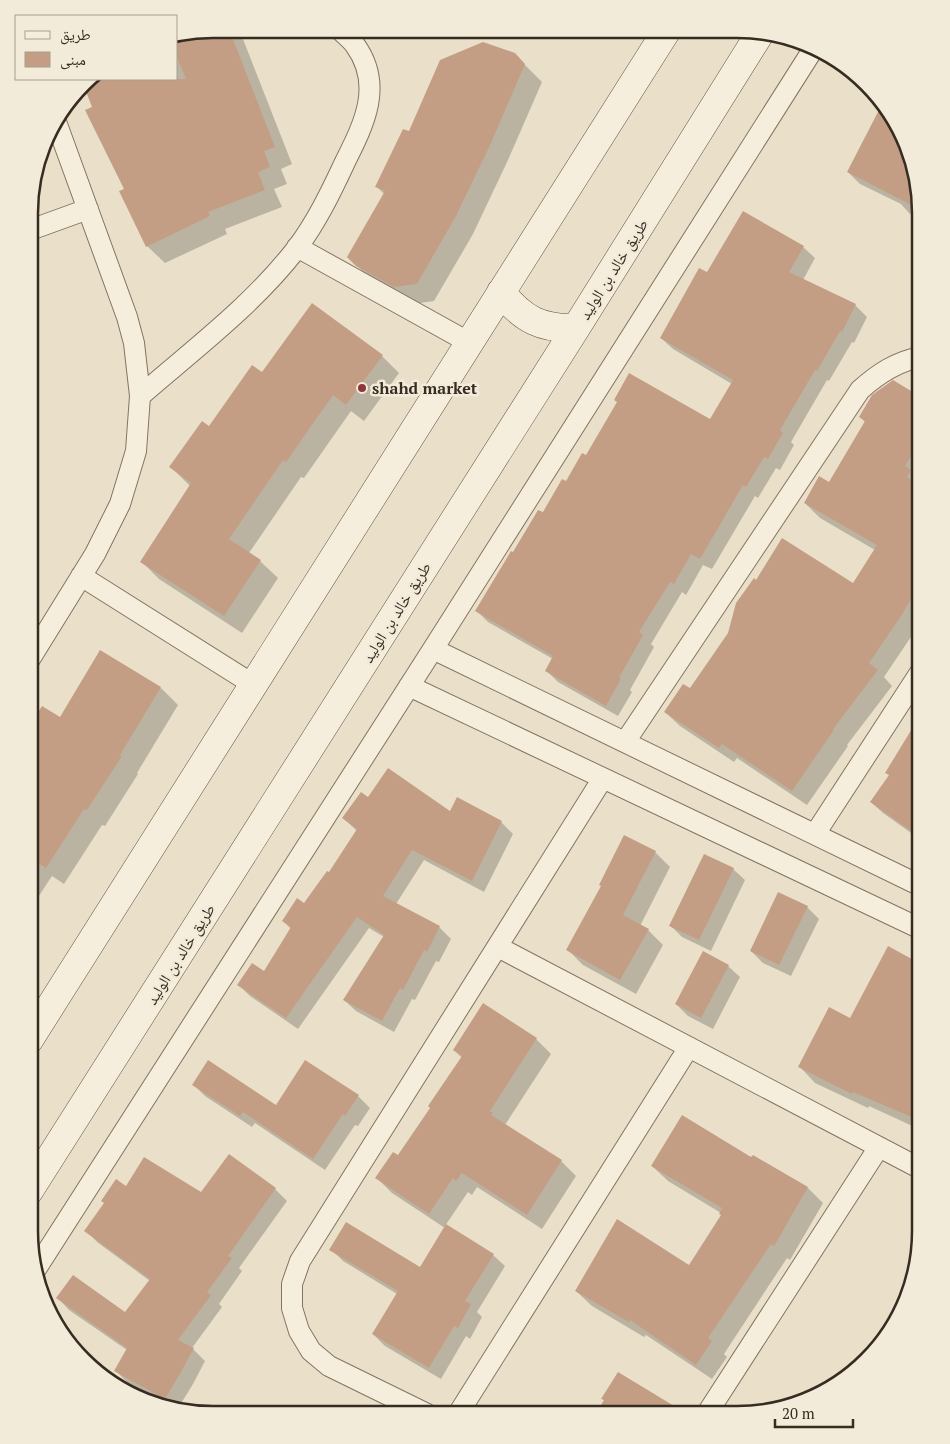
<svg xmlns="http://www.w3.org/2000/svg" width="950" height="1444" viewBox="0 0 950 1444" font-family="'PT Serif','Noto Naskh Arabic',serif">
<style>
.shadow{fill:#0003}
.building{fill:#c49e84}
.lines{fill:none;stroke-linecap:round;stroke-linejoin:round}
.street-casing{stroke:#857360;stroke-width:22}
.secondary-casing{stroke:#675543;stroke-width:29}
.street{stroke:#f6eedd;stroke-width:20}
.secondary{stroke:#f6eedd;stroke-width:28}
.poi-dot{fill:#8e3639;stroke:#f3ebd9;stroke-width:2}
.labels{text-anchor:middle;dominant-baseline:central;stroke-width:5;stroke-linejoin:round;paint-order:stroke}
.street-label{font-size:16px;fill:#372c22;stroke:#f3ebd9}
.poi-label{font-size:16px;font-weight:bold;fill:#372c22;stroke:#f3ebd9;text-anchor:start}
.rim{fill:none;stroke:#372c22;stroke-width:2.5}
</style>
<rect width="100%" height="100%" fill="#eae0ca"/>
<path class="shadow" d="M 212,29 L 239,29 L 292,164 L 281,169 L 287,184 L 274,189 L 282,207 L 225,229 L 227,234 L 165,263 L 147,246 L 84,83 L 88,79 L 176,79 L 176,35 Z
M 514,54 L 542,82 L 508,160 L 473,234 L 434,301 L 413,304 L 375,283 L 356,265 L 385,195 L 377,187 L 409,133 Z
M 879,111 L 893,118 L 907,142 L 921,219 L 910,214 L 901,204 L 860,184 L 848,172 Z
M 803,247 L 815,258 L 803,280 L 855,305 L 867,317 L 854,343 L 852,342 L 829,381 L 827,380 L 791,442 L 794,445 L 780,470 L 776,468 L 758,498 L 755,496 L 712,569 L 703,565 L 686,595 L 682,592 L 651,644 L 654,647 L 630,690 L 632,692 L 618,716 L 558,682 L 546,670 L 553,659 L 488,622 L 476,610 L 514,554 L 586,457 L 710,421 L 732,384 L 673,349 L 661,338 L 707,274 Z
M 382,356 L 399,373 L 364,421 L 351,411 L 304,478 L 301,477 L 249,553 L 260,561 L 278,578 L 242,633 L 159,579 L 141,561 L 190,486 L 171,467 L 262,373 Z
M 893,381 L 921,398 L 921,622 L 884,677 L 892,686 L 847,745 L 848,746 L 807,805 L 737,758 L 734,762 L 680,726 L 665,712 L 690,690 L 853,585 L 875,550 L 820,518 L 805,503 L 829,483 L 866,423 L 860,417 Z
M 161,688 L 178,705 L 137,773 L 138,774 L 105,826 L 102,825 L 64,884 L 52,876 L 29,911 L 30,727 L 42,707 L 60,718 Z
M 921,718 L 921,840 L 883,813 L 871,802 L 890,776 L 911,732 Z
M 368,799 L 501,822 L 513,834 L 484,892 L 424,860 L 396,904 L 439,927 L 451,939 L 439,962 L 436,961 L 415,1000 L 412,999 L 394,1032 L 356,1011 L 344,1000 L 384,937 L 369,928 L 298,1029 L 250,996 L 239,985 L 264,973 L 291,929 L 283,921 L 305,905 L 329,874 L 357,831 L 343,818 Z
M 655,852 L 670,867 L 640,926 L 648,930 L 663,945 L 636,994 L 583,965 L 568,950 L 602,887 Z
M 733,869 L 745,880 L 711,951 L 682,937 L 671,926 Z
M 807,907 L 819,919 L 791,976 L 763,963 L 751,951 Z
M 728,966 L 740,977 L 713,1029 L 688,1016 L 676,1004 Z
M 921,966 L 921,1130 L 869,1106 L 868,1108 L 815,1083 L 800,1067 L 851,1019 Z
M 484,1005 L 536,1039 L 551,1054 L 505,1125 L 561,1161 L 576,1176 L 542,1229 L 477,1187 L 472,1195 L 468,1192 L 445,1226 L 493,1255 L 505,1266 L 477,1312 L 482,1317 L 470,1339 L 466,1336 L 441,1379 L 385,1346 L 373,1334 L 397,1294 L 343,1261 L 331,1249 L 420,1269 L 445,1228 L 392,1193 L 377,1178 L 398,1156 L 432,1109 L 462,1058 L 454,1050 Z
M 305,1061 L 358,1096 L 370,1108 L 358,1126 L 355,1125 L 325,1170 L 255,1123 L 252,1127 L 205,1096 L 194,1085 L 276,1106 Z
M 229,1155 L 275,1189 L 287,1201 L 239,1268 L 242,1271 L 219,1304 L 222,1307 L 192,1348 L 205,1361 L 193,1384 L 177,1410 L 127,1382 L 116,1371 L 127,1350 L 69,1310 L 58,1298 L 125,1314 L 150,1281 L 97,1242 L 86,1230 L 126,1188 L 201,1194 Z
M 753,1156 L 808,1188 L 823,1203 L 790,1260 L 787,1258 L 724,1354 L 727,1357 L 712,1379 L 646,1335 L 644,1337 L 592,1306 L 576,1291 L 689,1266 L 723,1216 L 721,1213 L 668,1181 L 652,1166 L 752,1158 Z"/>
<path class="building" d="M 212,29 L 229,29 L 275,147 L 264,151 L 270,167 L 258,172 L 265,190 L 208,212 L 210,216 L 146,247 L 119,191 L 124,189 L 85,110 L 92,107 L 83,84 L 88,79 L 186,79 L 176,55 L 176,35 Z
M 483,42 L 515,53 L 525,64 L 491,143 L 456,216 L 417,284 L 394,287 L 356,266 L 347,257 L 385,191 L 375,187 L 403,129 L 409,131 L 440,60 Z
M 879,110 L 892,116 L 907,142 L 921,210 L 847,172 Z
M 743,211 L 804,246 L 789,272 L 856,304 L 842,332 L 840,331 L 817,371 L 815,370 L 780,430 L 783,433 L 768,459 L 764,457 L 746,487 L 743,485 L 700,559 L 691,554 L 674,584 L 670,582 L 639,632 L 643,635 L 619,678 L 621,679 L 606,706 L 545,671 L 553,656 L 475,611 L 511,551 L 513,552 L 538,510 L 543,512 L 562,479 L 566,481 L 582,453 L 586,455 L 617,402 L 614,400 L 629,373 L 710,419 L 733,380 L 660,338 L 699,268 L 707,272 Z
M 312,303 L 383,355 L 346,405 L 333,395 L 286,462 L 283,460 L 229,539 L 261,560 L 224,616 L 140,562 L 191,483 L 169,467 L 202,421 L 209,426 L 252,365 L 262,372 Z
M 893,380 L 921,397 L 921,439 L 905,466 L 911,470 L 907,477 L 921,486 L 921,583 L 901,616 L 869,663 L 878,670 L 833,729 L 834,730 L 792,791 L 722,744 L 719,748 L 664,712 L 683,684 L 690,688 L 728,633 L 736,603 L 754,578 L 756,580 L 782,538 L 853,583 L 877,545 L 804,503 L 819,476 L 829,482 L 865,421 L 859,417 L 872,395 Z
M 100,650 L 161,687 L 120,755 L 122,756 L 87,810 L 84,809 L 46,868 L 29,857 L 30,725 L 42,706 L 60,717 Z
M 921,714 L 921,838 L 870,802 L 889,775 L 885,773 Z
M 388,768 L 450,811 L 457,797 L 502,821 L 472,881 L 412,850 L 383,896 L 440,926 L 427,952 L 424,950 L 403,990 L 400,988 L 382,1021 L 343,1000 L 384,935 L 357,917 L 286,1018 L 237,985 L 252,963 L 264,971 L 291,927 L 282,921 L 297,898 L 304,903 L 327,871 L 329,872 L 357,829 L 342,818 L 361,792 L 368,797 Z
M 624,835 L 656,851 L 623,915 L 649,929 L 620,980 L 566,950 L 601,886 L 599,885 Z
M 704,854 L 734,868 L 699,940 L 669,926 Z
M 778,892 L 808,906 L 779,965 L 750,951 Z
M 888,946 L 921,964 L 921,1121 L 853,1092 L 852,1094 L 798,1067 L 829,1007 L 850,1018 Z
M 703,951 L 729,965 L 701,1018 L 675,1004 Z
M 483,1003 L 537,1038 L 490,1111 L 493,1113 L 491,1115 L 562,1160 L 527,1215 L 462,1173 L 456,1181 L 453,1178 L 429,1214 L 375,1178 L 393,1152 L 398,1155 L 430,1108 L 428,1106 L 462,1056 L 453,1050 Z
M 208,1060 L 276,1105 L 305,1060 L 359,1095 L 345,1116 L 343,1114 L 313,1159 L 243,1112 L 240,1116 L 192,1085 Z
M 682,1115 L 751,1157 L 753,1155 L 808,1187 L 774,1246 L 771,1244 L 708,1338 L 712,1341 L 696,1365 L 630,1320 L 629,1322 L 575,1291 L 617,1219 L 689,1265 L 721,1215 L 719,1214 L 722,1208 L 651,1166 Z
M 229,1154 L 276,1188 L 228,1256 L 232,1258 L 207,1292 L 211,1295 L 178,1340 L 194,1348 L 181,1372 L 165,1399 L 114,1371 L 127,1348 L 56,1298 L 73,1275 L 125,1312 L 150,1279 L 84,1231 L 104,1203 L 101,1201 L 116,1179 L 126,1186 L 144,1157 L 201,1192 Z
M 346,1222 L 420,1267 L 446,1224 L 494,1254 L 465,1301 L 471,1304 L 458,1328 L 454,1326 L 429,1368 L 372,1334 L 398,1291 L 329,1250 Z
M 618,1372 L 689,1415 L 595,1415 L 604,1400 L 601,1399 Z"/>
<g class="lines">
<defs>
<path id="street" d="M 30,230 L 88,209
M 297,247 L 470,343
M 140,396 C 194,349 253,305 297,248 C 317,221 331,192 345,162 C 364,124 384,85 355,45 C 351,39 344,34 339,29
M 81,576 L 254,685
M 433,649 L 921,886
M 30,659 L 95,554 L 120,504 L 136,451 L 140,396 L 134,343 L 127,317 L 55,119
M 409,686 L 921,929
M 625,742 L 860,390 C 878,374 897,361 921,357
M 815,834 L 921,671
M 498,947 L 921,1169
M 36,1269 L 433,649 L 812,51
M 427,1414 L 329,1366 L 311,1351 L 299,1331 L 292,1308 L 292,1284 L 300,1261 L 603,778
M 458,1414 L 689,1047
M 706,1415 L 879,1147"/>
<path id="secondary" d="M 501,292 C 523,320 542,329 576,328
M 29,1040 L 667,30
M 29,1191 L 576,328 L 762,30"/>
</defs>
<use href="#street" class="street-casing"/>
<use href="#secondary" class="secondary-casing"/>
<use href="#street" class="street"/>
<use href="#secondary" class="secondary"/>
</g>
<circle class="poi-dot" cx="362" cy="388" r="5"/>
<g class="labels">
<g class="street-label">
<text transform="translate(613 269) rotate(-58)">طريق خالد بن الوليد</text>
<text transform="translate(396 612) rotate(-58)">طريق خالد بن الوليد</text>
<text transform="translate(180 954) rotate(-58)">طريق خالد بن الوليد</text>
</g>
<g class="poi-label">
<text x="372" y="388">shahd market</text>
</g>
</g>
<path d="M0 0H950V1444H0ZM213 38H737A175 175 0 0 1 912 213V1231A175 175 0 0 1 737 1406H213A175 175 0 0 1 38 1231V213A175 175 0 0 1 213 38Z" fill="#f3ebd9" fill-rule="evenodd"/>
<path class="rim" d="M213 38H737A175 175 0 0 1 912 213V1231A175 175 0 0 1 737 1406H213A175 175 0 0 1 38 1231V213A175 175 0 0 1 213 38Z"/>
<rect x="15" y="15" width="162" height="65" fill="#f3ebd9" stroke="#a89f90"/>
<rect x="25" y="31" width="25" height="8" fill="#f6eedd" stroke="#a89f90"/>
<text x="60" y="40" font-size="15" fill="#372c22">طريق</text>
<rect x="25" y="52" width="25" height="15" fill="#c49e84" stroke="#a89f90"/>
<text x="60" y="65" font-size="15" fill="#372c22">مبنى</text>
<path d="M775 1419v8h78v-8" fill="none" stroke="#372c22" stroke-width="2.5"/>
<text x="782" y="1419" font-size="15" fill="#372c22" stroke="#f3ebd9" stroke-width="4" paint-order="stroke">20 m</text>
</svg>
